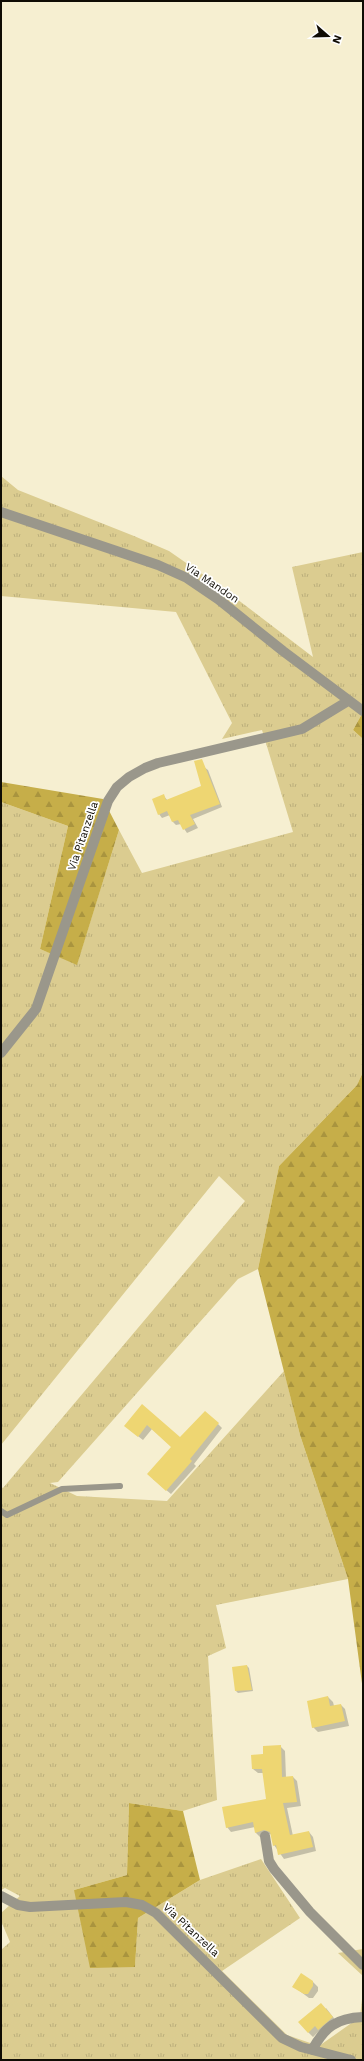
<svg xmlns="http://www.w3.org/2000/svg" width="364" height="2061" viewBox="0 0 364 2061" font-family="'Work Sans',sans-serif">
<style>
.grass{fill:url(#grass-tufts)}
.forest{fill:url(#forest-firs)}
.shadow{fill:#0003}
.building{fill:#eed672}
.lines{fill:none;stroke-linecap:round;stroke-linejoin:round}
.service{stroke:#9a978b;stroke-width:6}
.minor{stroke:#9a978b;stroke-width:10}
.labels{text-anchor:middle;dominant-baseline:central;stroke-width:3.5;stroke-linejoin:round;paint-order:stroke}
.street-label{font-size:11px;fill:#0f0c04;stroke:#fff}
</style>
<defs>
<pattern id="grass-tufts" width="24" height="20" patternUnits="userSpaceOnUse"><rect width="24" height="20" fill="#dbcc90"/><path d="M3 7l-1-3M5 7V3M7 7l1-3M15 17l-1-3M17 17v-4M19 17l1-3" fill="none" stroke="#bbae7b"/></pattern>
<pattern id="forest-firs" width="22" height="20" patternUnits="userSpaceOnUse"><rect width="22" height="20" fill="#c6ae49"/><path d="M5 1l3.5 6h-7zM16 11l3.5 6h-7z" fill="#a9943e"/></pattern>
</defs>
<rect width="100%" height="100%" fill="#f6efd1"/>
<path class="grass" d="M 1,476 L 18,490 L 134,536 L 169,551 L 225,590 L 313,657 L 292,567 L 363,552 L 363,712 L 353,730 L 363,739 L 363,1072 L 357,1085 L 279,1166 L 258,1269 L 238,1279 L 58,1482 L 50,1483 L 77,1496 L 167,1501 L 284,1371 L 300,1435 L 348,1579 L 216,1605 L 226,1648 L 208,1656 L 217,1800 L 183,1811 L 129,1803 L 127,1875 L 74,1890 L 135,1967 L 138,1918 L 200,1880 L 261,1859 L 300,1918 L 222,1971 L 287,2035 L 319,2046 L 360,2017 L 363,1990 L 363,2060 L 1,2060 L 1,1950 L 10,1942 L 1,1921 L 1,1913 L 20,1896 L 5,1888 L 1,1890 L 1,1487 L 3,1488 L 245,1201 L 219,1176 L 1,1445 L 1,802 L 68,826 L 40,949 L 77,964 L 119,830 L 142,873 L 293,832 L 262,730 L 222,739 L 232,723 L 176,612 L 1,596 Z
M 363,1949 L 363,1976 L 338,1953 Z"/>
<path class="forest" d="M 363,712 L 363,739 L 353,730 Z
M 1,782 L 103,799 L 119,830 L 77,965 L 40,949 L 68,826 L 1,802 Z
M 363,1072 L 363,1691 L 348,1579 L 300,1435 L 258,1269 L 279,1166 L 357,1085 Z
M 129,1803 L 183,1811 L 200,1880 L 138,1918 L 135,1967 L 90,1968 L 74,1890 L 127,1875 Z"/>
<path class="shadow" d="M 204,767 L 208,770 L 222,807 L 193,819 L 198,828 L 187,833 L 181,824 L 176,825 L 173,822 L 170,815 L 162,818 L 159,814 L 163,795 L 168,801 L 202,787 Z
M 142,1405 L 180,1439 L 218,1424 L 222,1428 L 194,1464 L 196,1466 L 171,1494 L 153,1479 L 172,1447 L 152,1429 L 143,1440 L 130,1430 Z
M 247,1666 L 249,1668 L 253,1691 L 238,1693 L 236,1691 Z
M 328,1697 L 333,1702 L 334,1706 L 341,1705 L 345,1709 L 349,1726 L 318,1732 L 313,1727 Z
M 280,1746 L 285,1751 L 286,1778 L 293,1777 L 297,1781 L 301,1806 L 287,1808 L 293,1836 L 309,1832 L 313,1837 L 316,1851 L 284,1859 L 274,1845 L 272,1835 L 270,1834 L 260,1837 L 256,1833 L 255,1827 L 231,1832 L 227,1827 L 267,1800 L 264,1773 L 258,1773 L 253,1769 L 264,1755 Z
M 313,1982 L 318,1987 L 318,1991 L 313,1998 L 309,1998 L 293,1986 Z
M 326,2008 L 337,2022 L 320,2030 L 313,2037 L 308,2032 Z"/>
<path class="building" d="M 202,759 L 220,804 L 190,815 L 195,824 L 183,830 L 178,820 L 172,822 L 167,811 L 158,815 L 152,799 L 164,794 L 166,800 L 201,786 L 194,761 Z
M 142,1404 L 180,1437 L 205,1411 L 219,1423 L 190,1459 L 192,1461 L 166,1491 L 147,1474 L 171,1447 L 147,1425 L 138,1437 L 124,1426 Z
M 247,1665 L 252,1690 L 235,1691 L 232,1667 Z
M 328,1696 L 330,1706 L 341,1704 L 345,1721 L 312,1728 L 307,1701 Z
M 281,1745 L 282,1777 L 293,1776 L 297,1802 L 283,1803 L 290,1835 L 309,1831 L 313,1847 L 278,1855 L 276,1845 L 273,1846 L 270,1832 L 264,1830 L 255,1833 L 253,1822 L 226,1828 L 222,1807 L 266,1799 L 262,1769 L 252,1769 L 251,1755 L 263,1754 L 263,1746 Z
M 301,1973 L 313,1981 L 313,1986 L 308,1994 L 304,1994 L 292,1987 Z
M 321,2003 L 333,2017 L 318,2030 L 315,2026 L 308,2033 L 298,2022 Z"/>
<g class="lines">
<path class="service" d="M 1,1511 L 7,1515 L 62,1489 L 120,1486"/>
<path class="minor" d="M 1,512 L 158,565 L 187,578 L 218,599 L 283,651 L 363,711
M 1,1053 L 36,1009 L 108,801 L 117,787 L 129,777 L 145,768 L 158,763 L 302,729 L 348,701
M 265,1836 L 269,1861 L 274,1869 L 310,1912 L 363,1965
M 1,1896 L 18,1905 L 30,1907 L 126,1902 L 142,1905 L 156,1913 L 282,2038 L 301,2047 L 351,2060
M 312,2050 C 325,2027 336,2018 363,2017"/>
</g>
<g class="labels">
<g class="street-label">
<text transform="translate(212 583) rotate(34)">Via Mandon</text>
<text transform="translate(83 836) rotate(-71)">Via Pitanzella</text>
<text transform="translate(191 1930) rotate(43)">Via Pitanzella</text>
</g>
</g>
<rect width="364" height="2061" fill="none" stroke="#0f0c04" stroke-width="4"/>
<g transform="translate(328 36) rotate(110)" stroke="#ffffff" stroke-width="3" paint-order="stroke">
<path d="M0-3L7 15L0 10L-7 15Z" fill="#0f0c04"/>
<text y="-6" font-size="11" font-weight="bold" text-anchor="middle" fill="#0f0c04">N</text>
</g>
</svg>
